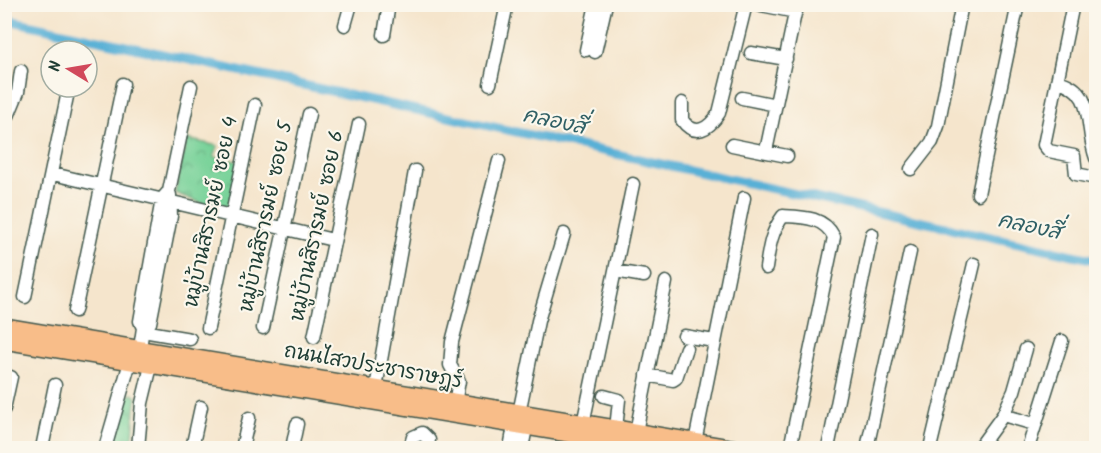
<svg xmlns="http://www.w3.org/2000/svg" width="1101" height="453" viewBox="0 0 1101 453" font-family="Kalam,'Playpen Sans Thai',sans-serif">
<style>
.park{fill:url(#park-crowns);stroke:#4c8866;stroke-width:1.5}
.lines{fill:none;stroke-linecap:round;stroke-linejoin:round}
.canal{stroke:#59b0d6;stroke-width:9}
.minor-casing{stroke:#3f564b;stroke-width:15}
.major-casing{stroke:#3f564b;stroke-width:18}
.minor{stroke:#fff;stroke-width:12}
.major{stroke:#f8bd89;stroke-width:15}
.labels{text-anchor:middle;dominant-baseline:central;stroke-width:4.5;stroke-linejoin:round;paint-order:stroke}
.street-label{font-size:20px;fill:#1f3d34;stroke:#fbf7ec}
.water-label{font-size:21px;font-style:italic;fill:#306065;stroke:#fbf7ec}
</style>
<defs>
<pattern id="park-crowns" width="20" height="18" patternUnits="userSpaceOnUse" patternTransform="scale(1.5)"><rect width="20" height="18" fill="#78d299"/><path d="M2 6a3 3 0 1 1 6 0M12 15a3 3 0 1 1 6 0" fill="none" stroke="#62ac7e"/></pattern>
</defs>
<rect width="100%" height="100%" fill="#fbf7ec"/>
<filter id="ink" filterUnits="userSpaceOnUse"><feTurbulence type="fractalNoise" baseFrequency=".0167" numOctaves="2"/><feDisplacementMap in="SourceGraphic" scale="12" xChannelSelector="R" yChannelSelector="G"/><feConvolveMatrix kernelMatrix="1 2 1 2 8 2 1 2 1" color-interpolation-filters="sRGB"/></filter>
<filter id="wash" filterUnits="userSpaceOnUse"><feTurbulence type="fractalNoise" baseFrequency=".008" numOctaves="4" result="noise"/><feDisplacementMap in="SourceGraphic" scale="24" xChannelSelector="R" yChannelSelector="G"/><feGaussianBlur stdDeviation="1.35" result="paint"/><feColorMatrix in="noise" values="0 0 0 0 0 0 0 0 0 0 0 0 0 0 0 0 0 1.4 0 .05"/><feComposite in="paint" operator="in"/></filter>
<g filter="url(#wash)">
<rect width="100%" height="100%" fill="#f5e5cc"/>
<path class="park" d="M 187,139 L 218,146 L 214,157 L 241,162 L 234,203 L 227,207 L 206,205 L 175,193 Z
M 133,394 L 137,397 C 133,414 135,431 131,448 L 111,448 L 118,418 L 125,408 L 128,396 Z"/>
<g class="lines">
<path class="canal" d="M 4,19 L 1096,260"/>
</g>
</g>
<g filter="url(#ink)">
<g class="lines">
<defs>
<path id="minor" d="M 1073,4 L 1044,145 L 1049,151 L 1074,156 L 1076,174 L 1096,178
M 761,5 L 796,12
M 345,25 L 351,4
M 384,35 L 389,4
M 586,50 L 596,4
M 595,52 L 606,4
M 751,53 L 786,59
M 1057,81 C 1097,90 1084,127 1096,158
M 490,84 L 507,4
M 742,98 L 776,105
M 682,103 L 682,120 C 695,138 709,129 719,113 L 746,4
M 4,126 L 18,92 L 21,71
M 732,145 L 787,156
M 766,151 L 797,4
M 911,169 L 932,142 L 938,126 L 962,4
M 53,174 L 333,240
M 978,194 L 1018,4
M 766,268 C 769,248 771,232 783,216 C 804,217 824,217 834,237 L 790,448
M 615,271 L 644,276
M 25,297 L 69,87
M 75,311 L 123,84
M 143,328 L 150,323 L 171,216 L 170,195
M 208,328 L 255,105
M 263,328 L 309,114
M 143,331 L 190,339
M 684,336 L 714,341
M 314,337 L 359,124
M 140,348 L 143,328 L 140,321 L 162,199 L 169,191 L 191,86
M 647,375 L 673,380 L 676,378 L 686,348
M 376,388 L 415,171
M 604,396 L 619,400 L 616,429
M 455,403 L 459,381 L 450,365 L 452,342 L 499,161
M 4,409 L 11,377
M 519,413 L 538,321 L 564,234
M 1003,415 L 1034,424
M 583,424 L 633,184
M 636,432 L 666,282
M 695,442 L 744,198
M 42,448 L 55,385
M 105,448 L 130,362
M 138,448 L 142,403 L 151,366
M 192,448 L 201,407
M 242,448 L 249,418
M 292,448 L 297,424
M 414,448 L 411,444 L 413,437 L 422,433 L 429,440 L 426,448
M 510,448 L 514,426
M 522,448 L 526,428
M 828,448 L 872,234
M 867,448 L 910,252
M 930,448 L 974,264
M 979,448 L 1003,415 L 1014,391 L 1026,349
M 1028,448 L 1062,341"/>
<path id="major" d="M 4,326 L 735,448
M 4,341 L 653,448"/>
</defs>
<use href="#minor" class="minor-casing"/>
<use href="#major" class="major-casing"/>
<use href="#minor" class="minor"/>
<use href="#major" class="major"/>
</g>
</g>
<g class="labels">
<g class="street-label">
<text transform="translate(212 212) rotate(-78)">หมู่บ้านสิรารมย์ ซอย 4</text>
<text transform="translate(267 217) rotate(-78)">หมู่บ้านสิรารมย์ ซอย 5</text>
<text transform="translate(318 226) rotate(-78)">หมู่บ้านสิรารมย์ ซอย 6</text>
<text transform="translate(373 367) rotate(10)">ถนนไสวประชาราษฎร์</text>
</g>
<g class="water-label">
<text transform="translate(554 122) rotate(12)">คลองสี่</text>
<text transform="translate(1029 227) rotate(12)">คลองสี่</text>
</g>
</g>
<rect width="1101" height="453" fill="none" stroke="#fbf7ec" stroke-width="24"/>
<g transform="translate(69 69) rotate(281)"><circle r="28" fill="#fbf7ec" stroke="#a3ada2" stroke-width="1.5"/>
<path d="M0-4.5L10 22L0 15L-10 22Z" fill="#d1495b"/>
<text y="-9" font-size="16" font-weight="bold" text-anchor="middle" fill="#1f3d34">N</text>
</g>
</svg>
